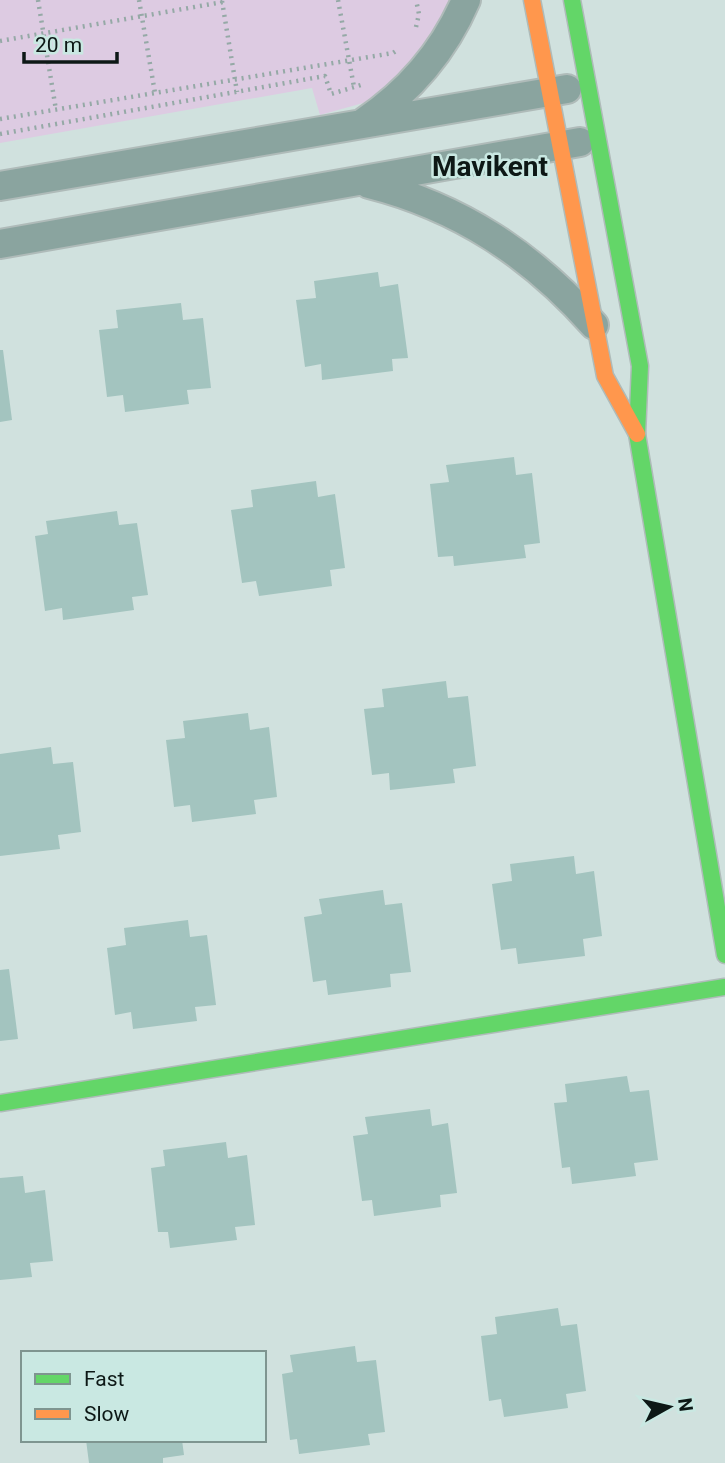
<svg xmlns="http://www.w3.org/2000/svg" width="725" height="1463" viewBox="0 0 725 1463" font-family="Roboto,sans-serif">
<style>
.green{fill:#ddcbe2}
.building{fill:#a3c4bf}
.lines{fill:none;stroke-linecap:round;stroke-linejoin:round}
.street-casing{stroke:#afbbb9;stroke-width:32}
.fast-casing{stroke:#afbbb9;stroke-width:19}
.slow-casing{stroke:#afbbb9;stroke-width:19}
.path{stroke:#95a9a6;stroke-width:4.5;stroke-dasharray:2 5;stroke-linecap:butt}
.street{stroke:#8aa49f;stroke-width:28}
.fast{stroke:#63d668;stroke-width:16}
.slow{stroke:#ff974d;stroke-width:16}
.labels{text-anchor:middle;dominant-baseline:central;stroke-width:5;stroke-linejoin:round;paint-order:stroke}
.district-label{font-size:28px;font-weight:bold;fill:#0d1816;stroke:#c9e8e2}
</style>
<rect width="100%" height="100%" fill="#d0e1de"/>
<path class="green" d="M 0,0 L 454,0 L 433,53 L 374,100 L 320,115 L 312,88 L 0,143 Z"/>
<path class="building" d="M 378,272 L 380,287 L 398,284 L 408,358 L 392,359 L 393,371 L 322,380 L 321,364 L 305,367 L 296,300 L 316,298 L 314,281 Z
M 181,303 L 183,320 L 203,318 L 211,388 L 187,390 L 189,404 L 125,412 L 123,395 L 107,397 L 99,330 L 118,328 L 116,310 Z
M 0,350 L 3,350 L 12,420 L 0,422 Z
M 514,457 L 516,475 L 532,473 L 540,543 L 524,545 L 526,558 L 454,566 L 453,556 L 438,557 L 430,484 L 449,482 L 446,465 Z
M 316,481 L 318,497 L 335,494 L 345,568 L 330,570 L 332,586 L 259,596 L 256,581 L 242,583 L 231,510 L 253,507 L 251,490 Z
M 117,511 L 119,525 L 137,523 L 148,595 L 132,597 L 134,610 L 63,620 L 62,608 L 45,611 L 35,536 L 48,534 L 46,521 Z
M 446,681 L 448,698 L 468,696 L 476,766 L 453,769 L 455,783 L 390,790 L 389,773 L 372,775 L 364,709 L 384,707 L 382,689 Z
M 248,713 L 250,730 L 269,727 L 277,797 L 254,800 L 256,814 L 192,822 L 190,805 L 174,807 L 166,740 L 185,738 L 183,721 Z
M 51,747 L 53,764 L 73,762 L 81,832 L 58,835 L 60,849 L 0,856 L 0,754 Z
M 574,856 L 576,874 L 594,871 L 602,936 L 583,939 L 585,956 L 518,964 L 516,948 L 501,950 L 492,884 L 512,881 L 510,864 Z
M 383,890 L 385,905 L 402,903 L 411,972 L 390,974 L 391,987 L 328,995 L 326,980 L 313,982 L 304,917 L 322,914 L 319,899 Z
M 188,920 L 190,937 L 207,935 L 216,1005 L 195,1007 L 197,1021 L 133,1029 L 131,1012 L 115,1015 L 107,948 L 126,945 L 124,928 Z
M 9,969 L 18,1039 L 0,1041 L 0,970 Z
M 627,1076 L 630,1092 L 649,1090 L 658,1160 L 634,1163 L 636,1176 L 572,1184 L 570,1167 L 562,1168 L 554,1103 L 567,1102 L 565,1084 Z
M 430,1109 L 432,1126 L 448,1123 L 457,1193 L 440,1195 L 441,1207 L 374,1216 L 372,1200 L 362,1201 L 353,1136 L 368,1134 L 365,1117 Z
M 226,1142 L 228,1158 L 247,1155 L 255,1225 L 235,1227 L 237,1240 L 170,1248 L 168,1232 L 158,1232 L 151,1168 L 165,1166 L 163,1150 Z
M 23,1176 L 25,1193 L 45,1190 L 53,1261 L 30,1263 L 32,1277 L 0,1280 L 0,1178 Z
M 558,1308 L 561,1326 L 577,1324 L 586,1391 L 566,1394 L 568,1408 L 504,1417 L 501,1399 L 489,1401 L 481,1336 L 497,1334 L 495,1317 Z
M 355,1346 L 357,1362 L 376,1360 L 385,1432 L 368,1434 L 370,1445 L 299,1454 L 297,1439 L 290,1440 L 282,1374 L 293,1372 L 290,1355 Z
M 86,1440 L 182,1440 L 184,1455 L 163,1458 L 163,1463 L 89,1463 Z"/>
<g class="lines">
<defs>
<path id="street" d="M 364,122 C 410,91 444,51 466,0
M 369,184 C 460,207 532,255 594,325
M 0,186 L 567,89
M 0,244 L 580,142"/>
<path id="fast" d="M 572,0 L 640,366 L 637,434 L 725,955
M 0,1103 L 725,987"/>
<path id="slow" d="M 532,0 L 605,376 L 637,434"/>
</defs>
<use href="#street" class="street-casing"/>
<use href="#fast" class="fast-casing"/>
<use href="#slow" class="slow-casing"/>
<path class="path" d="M 38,0 L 56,110
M 139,0 L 155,93
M 338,0 L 354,87
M 222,1 L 237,92
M 416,27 L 419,14 L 416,0
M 0,41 L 223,2
M 0,119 L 393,53 L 399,49
M 0,134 L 325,76 L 331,94 L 361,85"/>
<use href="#street" class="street"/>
<use href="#fast" class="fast"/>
<use href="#slow" class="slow"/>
</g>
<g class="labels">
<g class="district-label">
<text x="490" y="166">Mavikent</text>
</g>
</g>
<rect x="21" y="1351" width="245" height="91" fill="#c9e8e2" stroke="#7e9590" stroke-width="2"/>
<rect x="35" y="1374" width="35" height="10" fill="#63d668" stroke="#7e9590" stroke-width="2"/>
<text x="84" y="1386" font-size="21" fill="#0d1816">Fast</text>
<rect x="35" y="1409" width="35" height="10" fill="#ff974d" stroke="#7e9590" stroke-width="2"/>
<text x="84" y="1421" font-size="21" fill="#0d1816">Slow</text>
<g transform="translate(669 1407) rotate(82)" stroke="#c9e8e2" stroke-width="5" paint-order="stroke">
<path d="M0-5L12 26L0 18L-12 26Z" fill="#0d1816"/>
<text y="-10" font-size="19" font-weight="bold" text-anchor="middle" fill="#0d1816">N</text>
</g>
<path d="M24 52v10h93v-10" fill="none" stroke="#0d1816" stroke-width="3.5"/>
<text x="35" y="52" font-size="21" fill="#0d1816" stroke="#c9e8e2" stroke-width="5" paint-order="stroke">20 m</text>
</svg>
